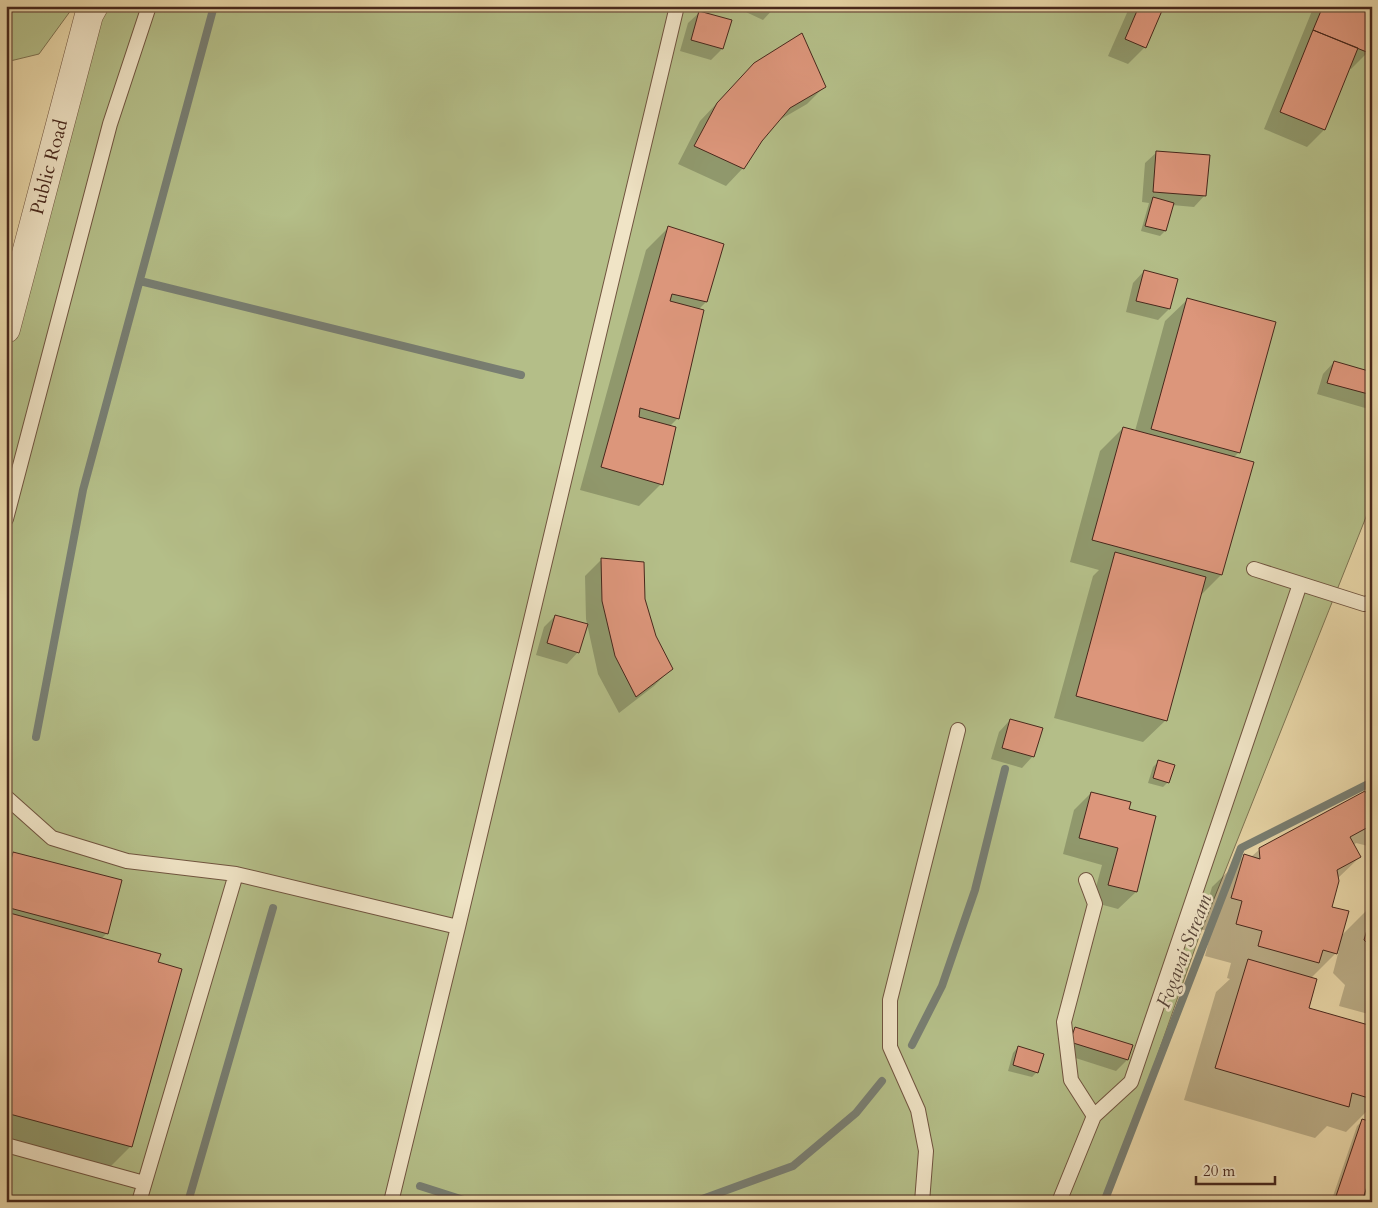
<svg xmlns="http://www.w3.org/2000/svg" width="1378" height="1208" viewBox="0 0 1378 1208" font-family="Cardo,serif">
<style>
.green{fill:#b4be88;stroke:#7e7352}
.shadow{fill:#0003}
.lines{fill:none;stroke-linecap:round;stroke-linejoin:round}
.stream{stroke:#787e72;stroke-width:8}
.building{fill:#dc967b;stroke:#48281c}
.service-casing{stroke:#70543f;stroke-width:16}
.minor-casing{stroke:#70543f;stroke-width:29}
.service{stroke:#f0e4c6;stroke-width:14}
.minor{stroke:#f0e4c6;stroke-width:28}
.labels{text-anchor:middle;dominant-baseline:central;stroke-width:5;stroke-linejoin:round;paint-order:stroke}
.street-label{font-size:19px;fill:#48281c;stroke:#f0e4c6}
.water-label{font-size:20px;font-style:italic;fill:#584539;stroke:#f0e4c6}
</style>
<rect width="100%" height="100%" fill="#e8d6a7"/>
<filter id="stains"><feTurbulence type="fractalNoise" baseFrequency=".004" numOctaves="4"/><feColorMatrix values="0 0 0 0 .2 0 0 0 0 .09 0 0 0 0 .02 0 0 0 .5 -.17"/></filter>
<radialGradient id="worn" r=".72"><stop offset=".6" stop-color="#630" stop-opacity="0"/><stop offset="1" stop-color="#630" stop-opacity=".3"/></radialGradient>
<path class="green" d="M 6,6 L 74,6 L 39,54 L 6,62 Z
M 83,6 L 1372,6 L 1372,502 L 1200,934 L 1106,1202 L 6,1202 L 6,307 Z"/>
<path class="shadow" d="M 733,6 L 776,6 L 763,20 Z
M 887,6 L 899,6 L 895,9 Z
M 1130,6 L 1162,6 L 1145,47 L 1128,64 L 1108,56 Z
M 1314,6 L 1372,6 L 1368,52 L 1351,69 L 1349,68 L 1324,130 L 1307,147 L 1264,129 Z
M 700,12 L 722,49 L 711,60 L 680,51 L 688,23 Z
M 737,82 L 824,87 L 807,104 L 776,122 L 761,140 L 743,168 L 726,186 L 678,164 L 700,121 Z
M 1157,152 L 1205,195 L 1194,207 L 1172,205 L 1165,231 L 1160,236 L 1141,231 L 1149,203 L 1142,202 L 1145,163 Z
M 668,228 L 706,302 L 699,309 L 678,418 L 670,426 L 661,484 L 639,506 L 580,490 L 646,250 Z
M 1144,271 L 1169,309 L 1158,320 L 1126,312 L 1133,283 Z
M 1188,299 L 1239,452 L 1233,458 L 1221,575 L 1200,596 L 1166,720 L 1143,742 L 1054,718 L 1093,576 L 1099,570 L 1070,562 L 1100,451 L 1123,428 L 1135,431 L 1165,321 Z
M 1334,362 L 1372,373 L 1372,410 L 1317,394 L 1323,374 Z
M 602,559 L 644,599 L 655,637 L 671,669 L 654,686 L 619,713 L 598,674 L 586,619 L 585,576 Z
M 555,616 L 578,652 L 567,664 L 536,655 L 544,627 Z
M 1010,720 L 1033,756 L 1022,768 L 991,759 L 999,732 Z
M 1159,761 L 1168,782 L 1163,787 L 1148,783 L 1153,767 Z
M 1372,790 L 1372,847 L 1356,843 L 1354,845 L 1360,857 L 1337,879 L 1331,908 L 1341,936 L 1368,909 L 1372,896 L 1372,1015 L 1339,1006 L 1345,985 L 1333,973 L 1339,950 L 1311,978 L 1307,1009 L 1372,1027 L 1372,1106 L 1346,1132 L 1327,1126 L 1315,1138 L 1184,1100 L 1216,992 L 1230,979 L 1227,978 L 1231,963 L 1205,956 L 1211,932 L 1200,929 L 1212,887 L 1244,856 L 1251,857 L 1260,849 L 1366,796 Z
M 1091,793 L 1127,810 L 1136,892 L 1118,909 L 1092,902 L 1102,865 L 1063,854 L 1074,810 Z
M 14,853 L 107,933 L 101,939 L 157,963 L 131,1146 L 108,1169 L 6,1141 L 6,861 Z
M 1075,1028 L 1132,1046 L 1127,1060 L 1116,1071 L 1060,1053 L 1064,1039 Z
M 1018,1047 L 1037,1072 L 1032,1077 L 1008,1071 L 1013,1053 Z
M 1362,1121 L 1360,1202 L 1331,1202 L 1357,1126 Z"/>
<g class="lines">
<path class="stream" d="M 140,281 L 521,375
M 36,737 L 83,490 L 214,6
M 912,1045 L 942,986 L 975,890 L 1005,769
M 420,1186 L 470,1202
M 188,1202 L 273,908
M 694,1202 L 793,1166 L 856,1113 L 882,1081
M 1104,1202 L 1241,848 L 1372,782"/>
</g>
<path class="building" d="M 1139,6 L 1164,6 L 1146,48 L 1125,39 Z
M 1323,6 L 1372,6 L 1372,46 L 1369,53 L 1313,30 Z
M 699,11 L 732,20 L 723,49 L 691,40 Z
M 1313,30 L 1358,48 L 1325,130 L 1280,112 Z
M 802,33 L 826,87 L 790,108 L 762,141 L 744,169 L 694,146 L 717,103 L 754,63 Z
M 1156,151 L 1210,155 L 1206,196 L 1153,192 Z
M 1153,197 L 1174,203 L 1166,231 L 1145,226 Z
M 668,226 L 724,244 L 707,302 L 672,294 L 670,301 L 704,310 L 679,419 L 640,408 L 639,417 L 676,427 L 663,485 L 601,467 Z
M 1144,270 L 1178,279 L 1170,309 L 1136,301 Z
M 1187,298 L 1276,322 L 1240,453 L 1151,429 Z
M 1334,361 L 1372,372 L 1372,395 L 1327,383 Z
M 1123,427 L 1254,462 L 1222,575 L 1092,540 Z
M 1115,552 L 1206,577 L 1167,721 L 1076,696 Z
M 601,558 L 644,562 L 645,599 L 656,636 L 673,669 L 636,697 L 615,656 L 602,601 Z
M 555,615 L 588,624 L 579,653 L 547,643 Z
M 1010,719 L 1043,728 L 1034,757 L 1002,748 Z
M 1158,760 L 1175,765 L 1169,783 L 1153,778 Z
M 1365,791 L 1372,804 L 1372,825 L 1350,837 L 1361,857 L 1337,870 L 1339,881 L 1332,907 L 1349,911 L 1337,954 L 1323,950 L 1319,963 L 1258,946 L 1262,931 L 1236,924 L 1242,901 L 1231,898 L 1244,854 L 1260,859 L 1259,848 Z
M 1091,792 L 1131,802 L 1129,809 L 1156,816 L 1137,892 L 1108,885 L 1118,848 L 1079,838 Z
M 13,852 L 122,880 L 108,934 L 6,907 L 6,863 L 10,864 Z
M 6,912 L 161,954 L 158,962 L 182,969 L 132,1147 L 6,1113 Z
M 1372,913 L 1372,948 L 1364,940 Z
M 1248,959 L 1317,979 L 1309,1008 L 1372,1026 L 1372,1099 L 1352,1093 L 1349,1107 L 1215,1068 Z
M 1075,1027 L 1133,1045 L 1128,1060 L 1070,1042 Z
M 1018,1046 L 1044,1054 L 1038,1073 L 1013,1065 Z
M 1362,1119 L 1372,1122 L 1372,1171 L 1362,1202 L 1334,1202 Z"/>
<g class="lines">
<defs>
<path id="service" d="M 6,519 L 110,124 L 149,6
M 1254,569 L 1364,604 L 1372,602
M 6,797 L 52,838 L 127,861 L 236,874 L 458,927
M 1086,880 L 1095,904 L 1064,1022 L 1071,1080 L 1094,1116
M 6,1145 L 144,1183
M 139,1202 L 236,874
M 391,1202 L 458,927 L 677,6
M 922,1202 L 926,1151 L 918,1110 L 890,1047 L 890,1000 L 958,730
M 1059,1202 L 1094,1116 L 1131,1082 L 1300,584"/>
<path id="minor" d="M 6,329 L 89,15 L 94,6"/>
</defs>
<use href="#service" class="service-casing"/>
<use href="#minor" class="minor-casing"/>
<use href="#service" class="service"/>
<use href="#minor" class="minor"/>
</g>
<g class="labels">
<g class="street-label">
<text transform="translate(49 167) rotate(-75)">Public Road</text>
</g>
<g class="water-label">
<text transform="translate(1184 951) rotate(-69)">Fogavai Stream</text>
</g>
</g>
<rect width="1378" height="1208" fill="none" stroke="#e8d6a7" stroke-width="25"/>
<rect x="8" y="8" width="1363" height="1193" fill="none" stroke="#48281c" stroke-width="2.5"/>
<rect x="12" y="12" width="1353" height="1183" fill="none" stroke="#48281c"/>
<path d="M1196 1176v8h79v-8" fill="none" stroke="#48281c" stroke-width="2.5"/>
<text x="1203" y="1176" font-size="15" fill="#48281c" stroke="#f0e4c6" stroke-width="4" paint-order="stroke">20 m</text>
<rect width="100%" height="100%" filter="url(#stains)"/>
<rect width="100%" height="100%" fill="url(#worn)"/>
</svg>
